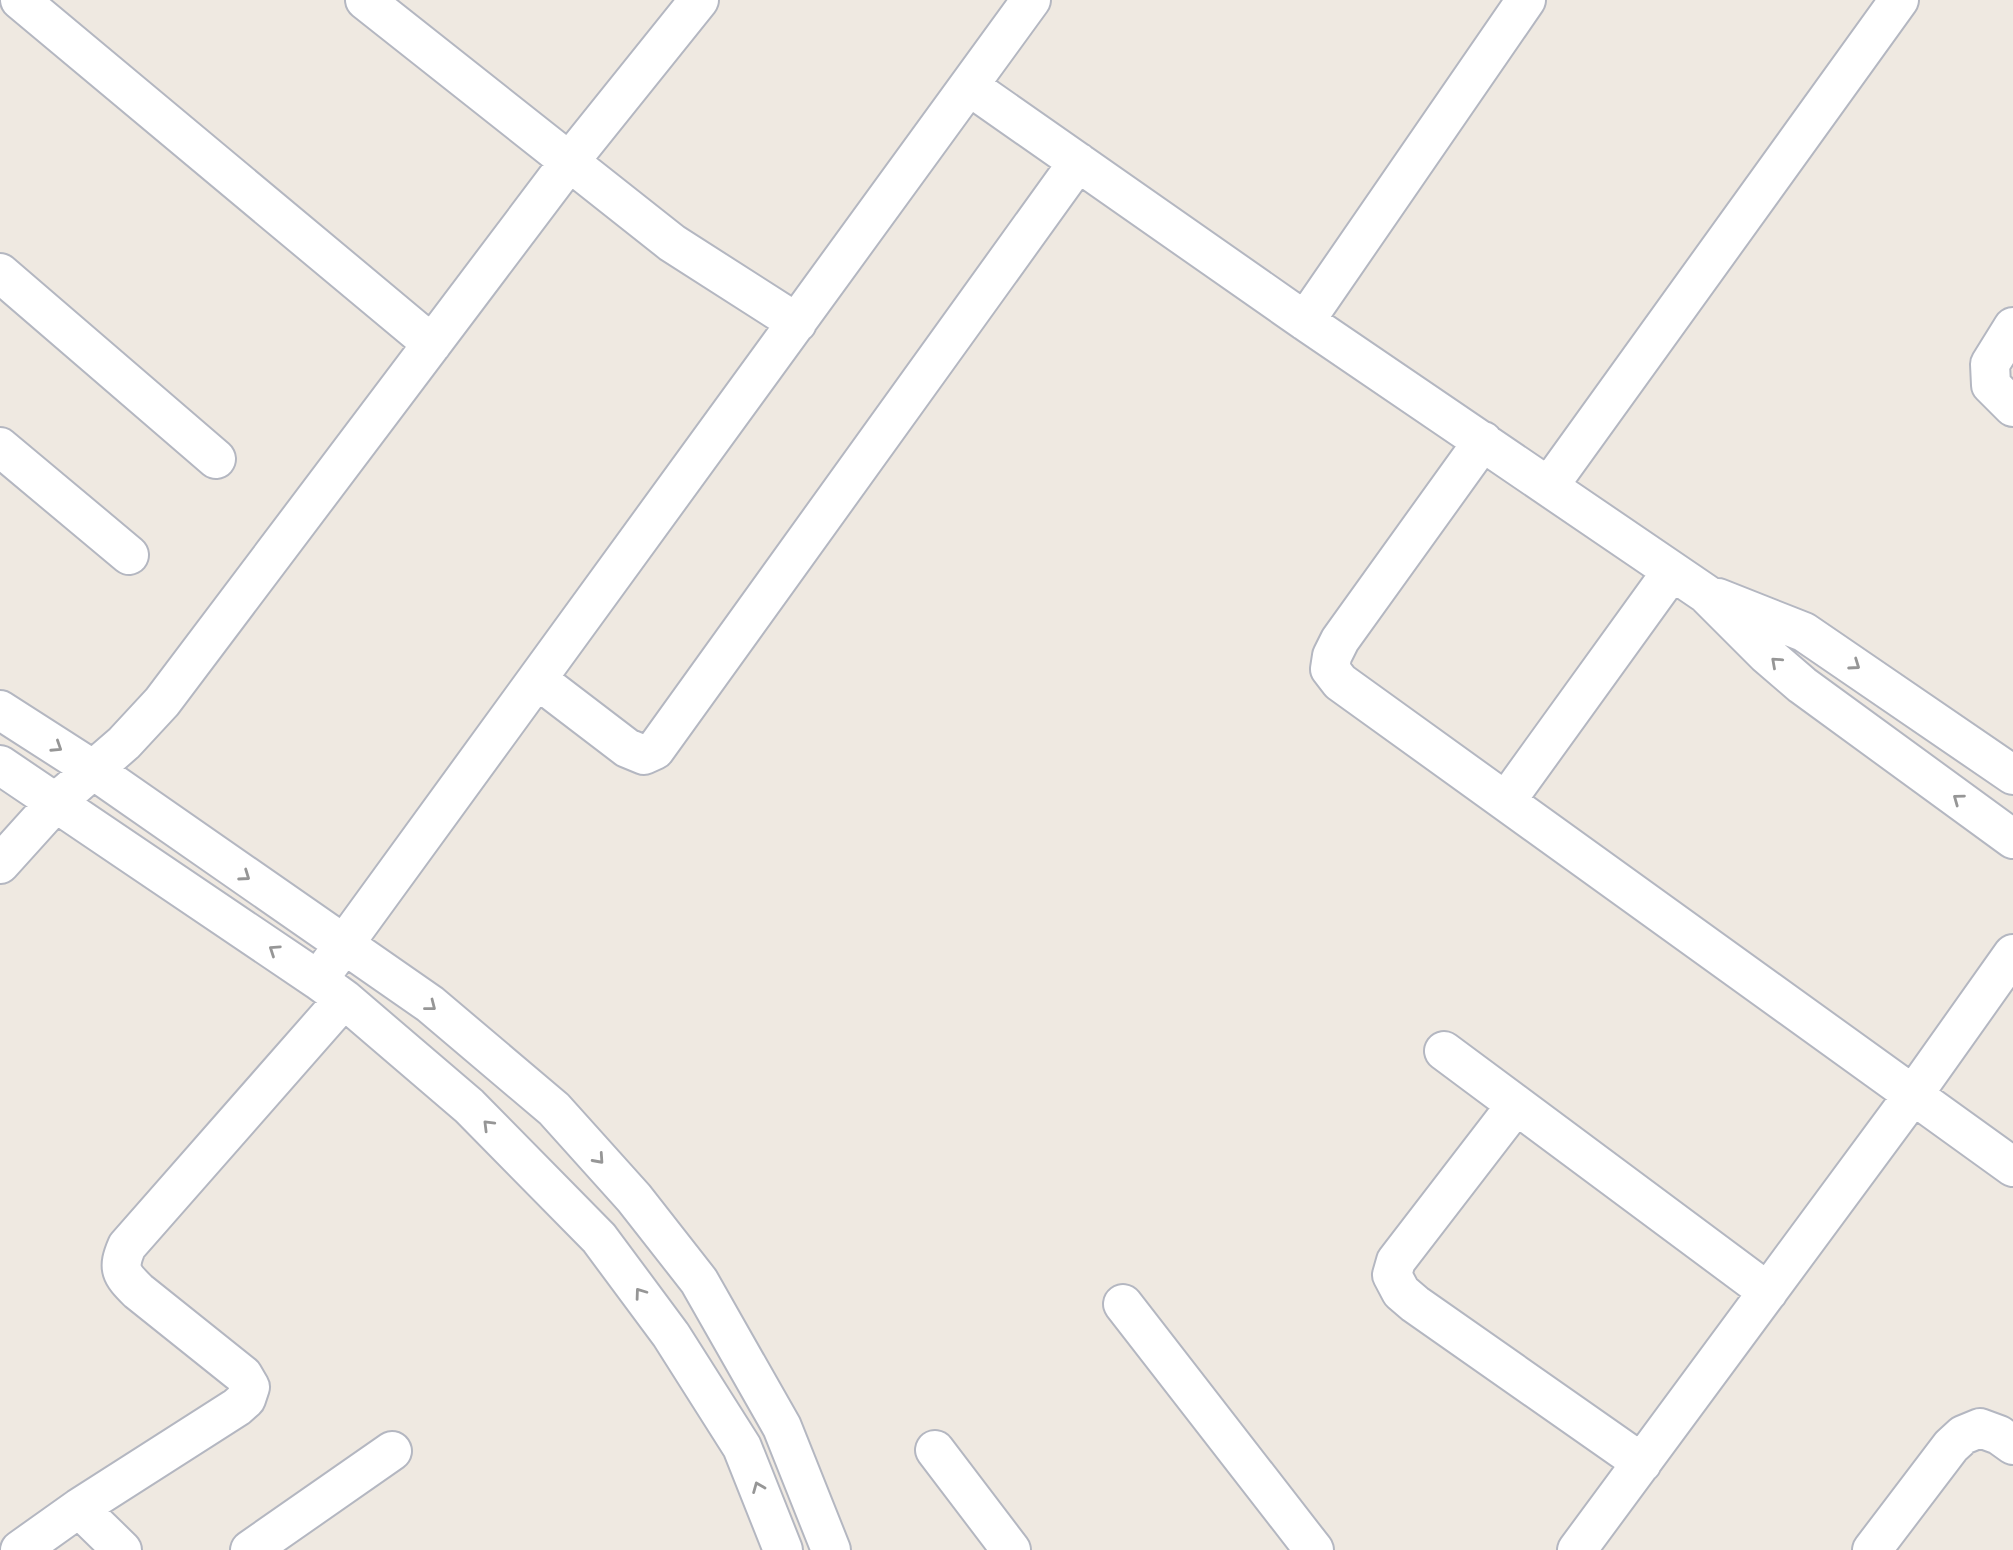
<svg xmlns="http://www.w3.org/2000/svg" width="2013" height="1550" viewBox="0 0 2013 1550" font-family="'Roboto Condensed',sans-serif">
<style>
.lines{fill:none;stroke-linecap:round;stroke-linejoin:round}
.minor-casing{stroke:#b4b7c1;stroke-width:42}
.minor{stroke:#fff;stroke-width:38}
.oneway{stroke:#969696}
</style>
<rect width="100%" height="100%" fill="#efe9e1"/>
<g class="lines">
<defs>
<path id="minor" d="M 20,0 L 432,344
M 365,0 L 672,243 L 797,323
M 969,86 L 1305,321 L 1706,594 L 1766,654 L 1802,685 L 2013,839
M 0,273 L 216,459
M 1305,321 L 1526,0
M 2013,327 L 1990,364 L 1991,385 L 2013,407
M 1483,441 L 1340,640 L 1332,656 L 1330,669 L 1340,682 L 2013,1167
M 0,447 L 129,555
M 1549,486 L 1899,0
M 1718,598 L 1804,632 L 2013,775
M 538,680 L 627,748 L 644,755 L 655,750 L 1078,162
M 0,710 L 92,769 L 430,1004 L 554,1109 L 634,1198 L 699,1281 L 782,1427 L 831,1550
M 0,765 L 318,980 L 344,999 L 469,1106 L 599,1238 L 671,1335 L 742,1447 L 783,1550
M 1506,801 L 1672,571
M 0,864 L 56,802 L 124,743 L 162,702 L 569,162 L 699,0
M 318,980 L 1031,0
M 1444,1051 L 1768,1292
M 1516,1105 L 1396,1261 L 1392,1275 L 1401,1292 L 1415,1304 L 1642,1463
M 1123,1304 L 1314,1550
M 935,1450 L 1011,1550
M 79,1508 L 122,1550
M 20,1550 L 79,1508 L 237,1407 L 246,1399 L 250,1387 L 243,1375 L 138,1291 C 121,1274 117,1269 127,1246 L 344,999
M 250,1550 L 392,1451
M 1577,1550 L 1913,1095 L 2013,954
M 1872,1550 L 1951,1446 L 1963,1435 L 1980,1428 L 1999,1435 L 2013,1445"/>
</defs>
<use href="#minor" class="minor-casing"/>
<use href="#minor" class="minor"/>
</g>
<defs><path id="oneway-chevron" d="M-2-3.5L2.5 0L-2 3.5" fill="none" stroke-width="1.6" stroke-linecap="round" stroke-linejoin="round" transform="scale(1.75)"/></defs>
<g class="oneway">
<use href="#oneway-chevron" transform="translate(1776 662) rotate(-138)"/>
<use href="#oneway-chevron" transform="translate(1855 665) rotate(35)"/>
<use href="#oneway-chevron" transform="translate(57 747) rotate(33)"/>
<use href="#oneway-chevron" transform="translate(1958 799) rotate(-144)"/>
<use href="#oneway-chevron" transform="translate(245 876) rotate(35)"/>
<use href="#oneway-chevron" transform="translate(274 950) rotate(-146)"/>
<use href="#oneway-chevron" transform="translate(431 1006) rotate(38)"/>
<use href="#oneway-chevron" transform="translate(488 1125) rotate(-135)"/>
<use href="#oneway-chevron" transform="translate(599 1159) rotate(48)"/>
<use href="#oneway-chevron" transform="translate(640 1293) rotate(-126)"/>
<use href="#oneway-chevron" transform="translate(758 1487) rotate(-112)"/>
</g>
</svg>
